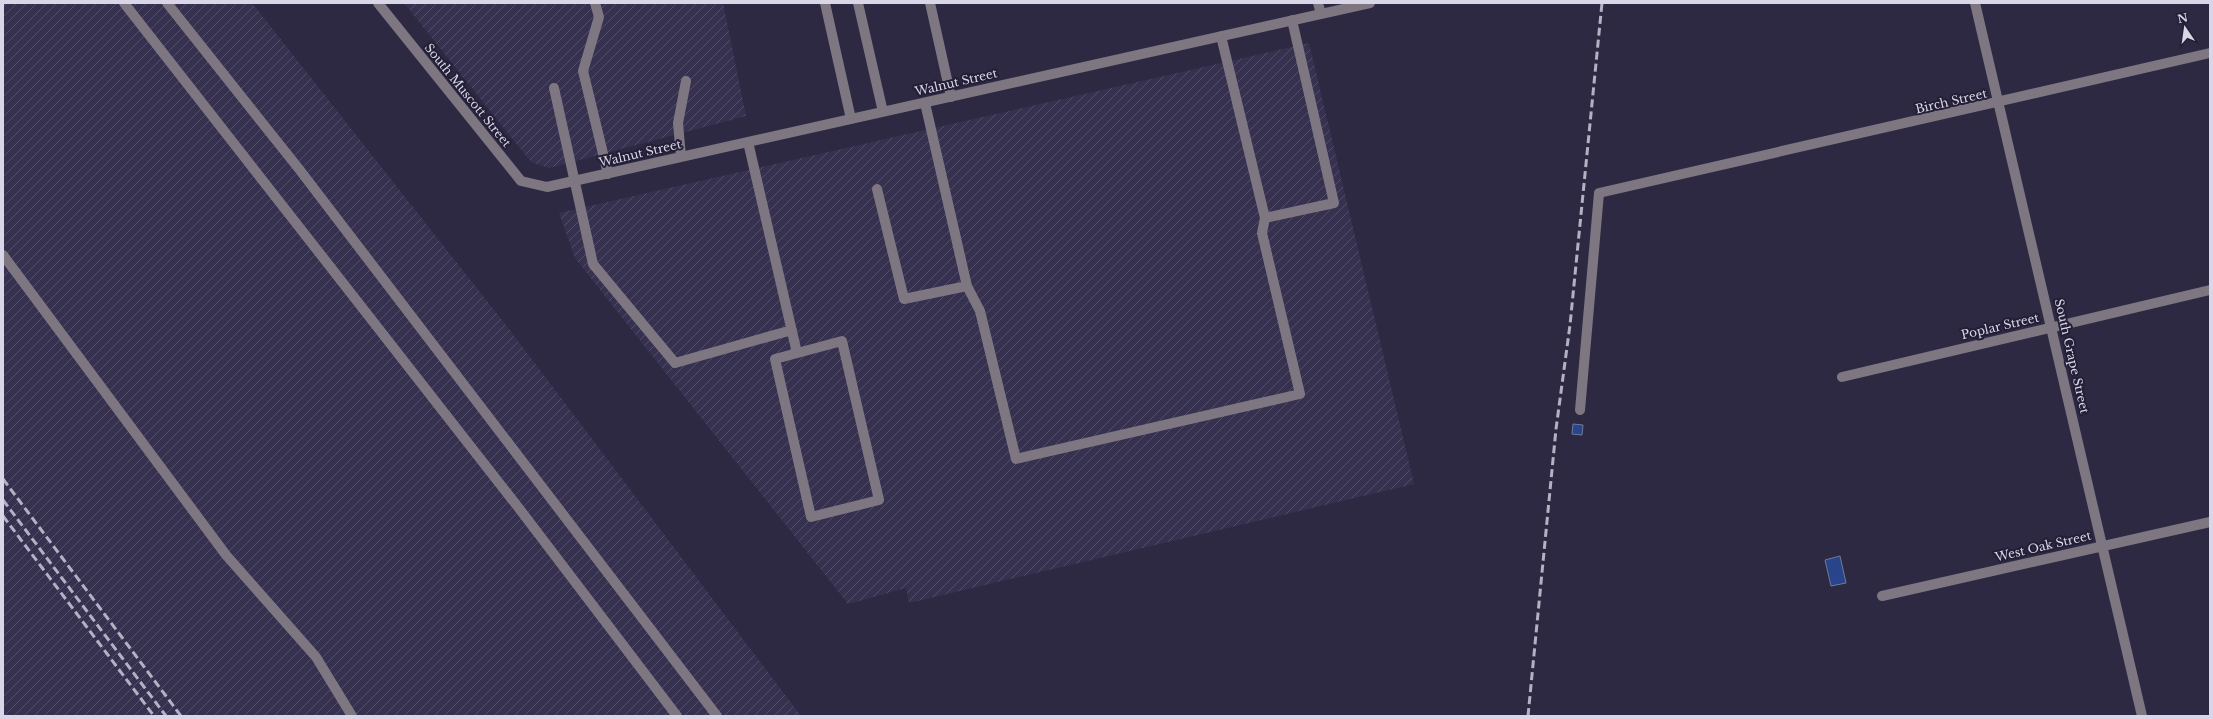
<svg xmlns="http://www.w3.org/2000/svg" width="2213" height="719" viewBox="0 0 2213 719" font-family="'Libre Baskerville',serif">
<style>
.industrial{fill:url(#industrial-furrows)}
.building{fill:#28448a;stroke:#6f7c97}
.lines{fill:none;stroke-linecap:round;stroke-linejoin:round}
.minor{stroke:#7e7681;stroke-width:10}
.rail{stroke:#b4b1c4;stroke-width:3;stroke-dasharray:8 4;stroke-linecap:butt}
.labels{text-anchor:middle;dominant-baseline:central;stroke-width:4;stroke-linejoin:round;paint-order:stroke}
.street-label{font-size:12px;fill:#d8d6e7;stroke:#241f37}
</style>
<defs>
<pattern id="industrial-furrows" width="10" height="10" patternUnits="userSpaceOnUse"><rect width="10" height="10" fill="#373150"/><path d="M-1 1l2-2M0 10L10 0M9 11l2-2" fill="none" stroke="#534e69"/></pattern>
</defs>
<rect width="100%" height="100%" fill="#2d2942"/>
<path class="industrial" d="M 3,3 L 252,3 L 509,329 L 801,716 L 3,716 Z
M 404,3 L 723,3 L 746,116 L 549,168 L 531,162 Z
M 1309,43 L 1414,484 L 909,603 L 906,588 L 848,604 L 575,258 L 559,213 Z"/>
<path class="building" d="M 1573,424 L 1583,425 L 1582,435 L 1572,434 Z
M 1840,556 L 1846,583 L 1831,586 L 1825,560 Z"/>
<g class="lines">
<path class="minor" d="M 124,3 L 518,507 L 677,716
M 167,3 L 299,169 L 717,716
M 378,3 L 521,181 L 547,187 L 1370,3
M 595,3 L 599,17 L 583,71 L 608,174
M 825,3 L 851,119
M 858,3 L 883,112
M 930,3 L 951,97
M 1318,3 L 1321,14
M 1975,3 L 2142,716
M 1221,36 L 1265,218 L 1334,203 L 1292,20
M 554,88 L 593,264 L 675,363 L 792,330
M 748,142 L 797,353
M 681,157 L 678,123 L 686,81
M 877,189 L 904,299 L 967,286 L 925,103
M 3,255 L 226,555 L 316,657 L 352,716
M 967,286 L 980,311 L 1016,459 L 1300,394 L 1262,233 L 1265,218
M 842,341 L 879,500 L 811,517 L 775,359 Z
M 1842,377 L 2210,290
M 1580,410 L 1599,193 L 2210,53
M 1882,596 L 2210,522"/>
<path class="rail" d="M 3,479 L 181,716
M 3,500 L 166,716
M 3,516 L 154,716
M 1528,716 L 1556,429 L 1570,325 L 1602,3"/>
</g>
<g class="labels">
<g class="street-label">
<text transform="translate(956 82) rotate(-13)">Walnut Street</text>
<text transform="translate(468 95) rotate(51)">South Muscott Street</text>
<text transform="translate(1951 101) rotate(-13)">Birch Street</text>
<text transform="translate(640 153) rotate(-13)">Walnut Street</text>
<text transform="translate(2000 326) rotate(-13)">Poplar Street</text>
<text transform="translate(2072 356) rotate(77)">South Grape Street</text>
<text transform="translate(2043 546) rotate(-13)">West Oak Street</text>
</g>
</g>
<rect width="2213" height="719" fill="none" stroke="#d8d6e7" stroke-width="8"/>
<g transform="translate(2185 28) rotate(347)" stroke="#241f37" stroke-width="3" paint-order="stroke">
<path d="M0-3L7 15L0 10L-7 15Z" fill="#d8d6e7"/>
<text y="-6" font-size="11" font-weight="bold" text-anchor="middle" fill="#d8d6e7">N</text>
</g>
</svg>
